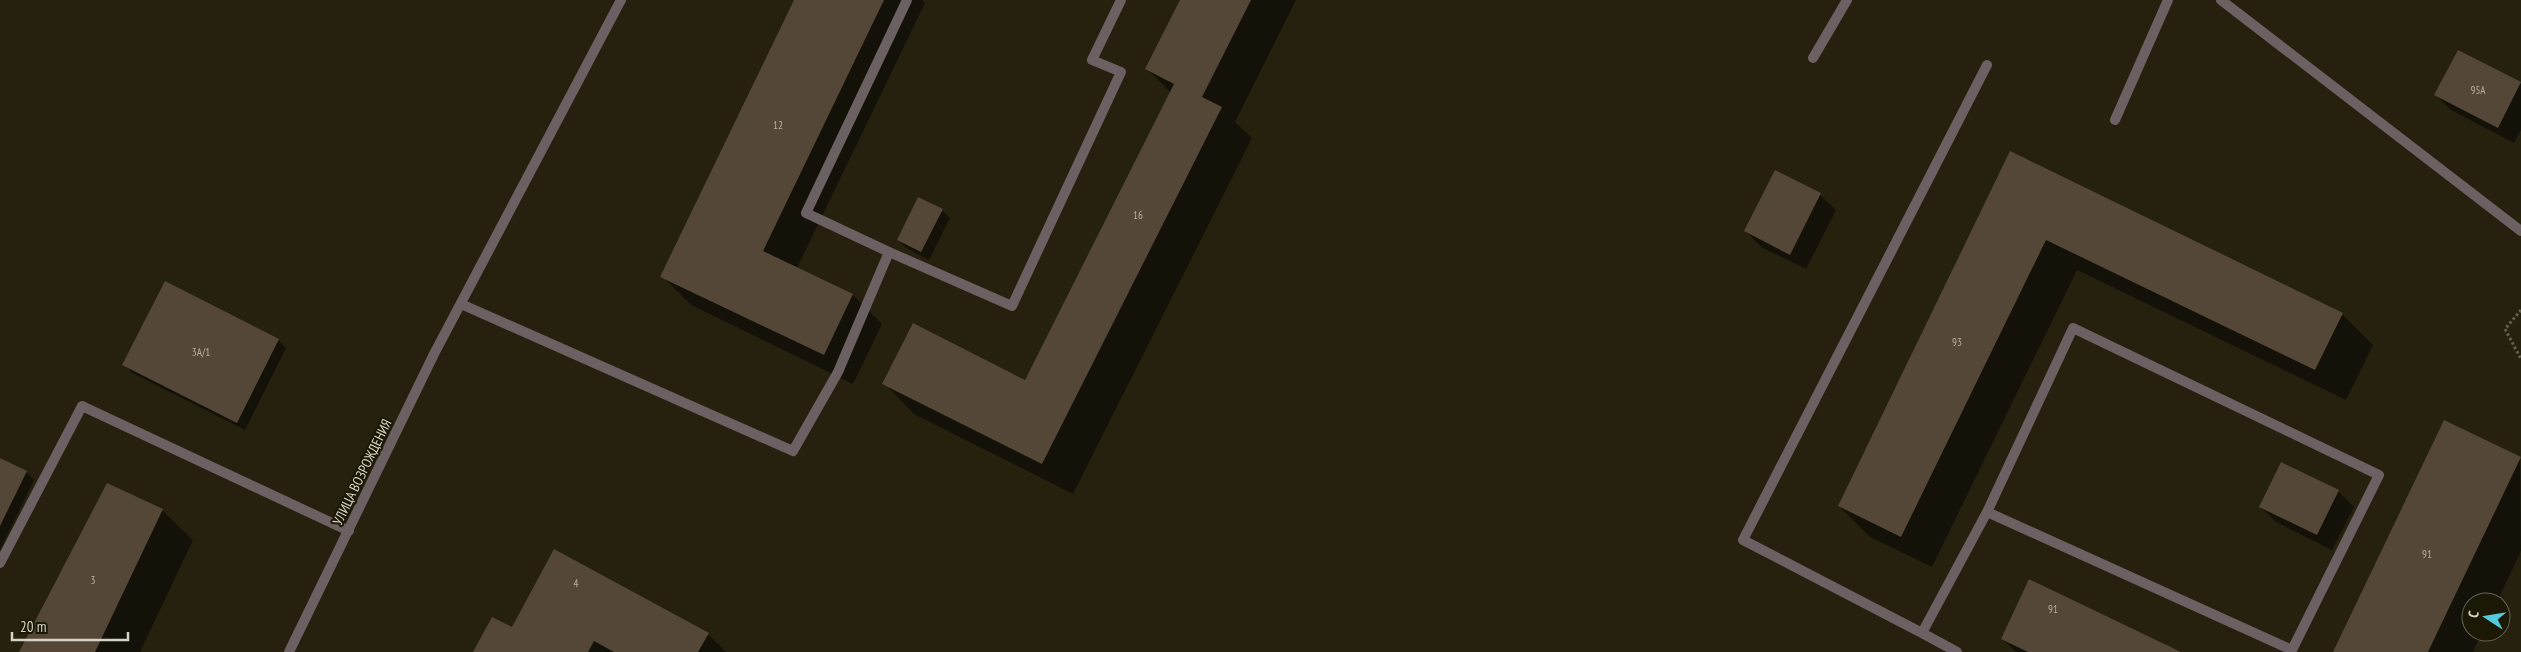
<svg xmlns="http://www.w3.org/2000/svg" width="2521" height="652" viewBox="0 0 2521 652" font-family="'PT Sans Narrow',sans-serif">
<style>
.shadow{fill:#0007}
.building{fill:#554737}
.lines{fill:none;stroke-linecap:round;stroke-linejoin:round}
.path{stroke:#656151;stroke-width:3;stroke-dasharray:2.5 2.5;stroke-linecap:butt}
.service{stroke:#6c6162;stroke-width:10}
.minor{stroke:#6c6162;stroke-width:10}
.tertiary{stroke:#6c6162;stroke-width:10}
.labels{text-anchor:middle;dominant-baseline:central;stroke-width:4;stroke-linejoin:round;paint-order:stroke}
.number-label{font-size:11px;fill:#b5b0a3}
.street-label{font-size:14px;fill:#d5d3c7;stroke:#1c1806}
</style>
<rect width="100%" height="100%" fill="#26210f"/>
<path class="shadow" d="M 795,0 L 922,0 L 925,3 L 797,268 L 853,295 L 882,324 L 853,384 L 691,305 L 662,276 Z
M 1181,0 L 1296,0 L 1235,122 L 1252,138 L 1073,494 L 914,414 L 884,383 L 1025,382 L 1171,93 L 1147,69 Z
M 2459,51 L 2521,84 L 2521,130 L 2514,143 L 2451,110 L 2436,95 Z
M 2010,153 L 2342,314 L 2373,345 L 2346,400 L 2077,270 L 1932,567 L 1870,537 L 1839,506 Z
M 1776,172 L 1820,195 L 1836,210 L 1806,269 L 1761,247 L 1746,231 Z
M 942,210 L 950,218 L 929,260 L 906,248 L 898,240 Z
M 278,340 L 286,348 L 245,430 L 132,373 L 124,364 Z
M 2520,458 L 2521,551 L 2497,602 L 2471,602 L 2471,632 L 2482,632 L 2473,652 L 2335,652 Z
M 0,459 L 26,472 L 34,480 L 0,550 Z
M 2338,491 L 2354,507 L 2332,550 L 2276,522 L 2260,506 Z
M 162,510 L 193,540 L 140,652 L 21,652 Z
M 512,629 L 708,634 L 726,652 L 475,652 Z
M 2002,638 L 2178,652 L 2016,652 Z"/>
<path class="building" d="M 794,0 L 884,0 L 763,251 L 853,294 L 824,355 L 660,277 Z
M 1180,0 L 1251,0 L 1202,97 L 1222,107 L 1042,464 L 882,384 L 913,323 L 1025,380 L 1174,84 L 1145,69 Z
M 2458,50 L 2521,82 L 2498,128 L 2434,95 Z
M 2010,151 L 2343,313 L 2315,370 L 2046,240 L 1901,537 L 1838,506 Z
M 1775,170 L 1821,193 L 1790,255 L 1744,231 Z
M 918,197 L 943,209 L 921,252 L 897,240 Z
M 165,281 L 279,339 L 237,423 L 122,365 Z
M 2444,420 L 2521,457 L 2428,652 L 2333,652 Z
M 0,458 L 27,471 L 0,526 Z
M 2281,462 L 2339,490 L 2317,535 L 2259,507 Z
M 107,483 L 163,509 L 95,652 L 19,652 Z
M 554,549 L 709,633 L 698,652 L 614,652 L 594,641 L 588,652 L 473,652 L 492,617 L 512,627 Z
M 2029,579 L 2181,652 L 2028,652 L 2001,639 Z"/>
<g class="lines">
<path class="path" d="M 2521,310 L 2505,329 L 2521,359"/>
<path class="service" d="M 1813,58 L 1847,0
M 2115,120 L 2168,0
M 889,252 L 1012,306 L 1121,72 L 1092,60 L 1121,0
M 461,304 L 793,451 L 838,372 L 889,252 L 806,213 L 907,0
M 0,563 L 82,406 L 349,531
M 1922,633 L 1743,540 L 1987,65
M 1957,652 L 1922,633 L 1987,512 L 2073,328 L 2379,475 L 2292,650 L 1987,512"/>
<path class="minor" d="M 289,652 L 434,354 L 621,0"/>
<path class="tertiary" d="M 2221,0 L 2521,231"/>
</g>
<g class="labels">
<g class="number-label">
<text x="2478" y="90">95А</text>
<text x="778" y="125">12</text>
<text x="1138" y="215">16</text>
<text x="1957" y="342">93</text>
<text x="201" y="352">3А/1</text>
<text x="2427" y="554">91</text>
<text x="93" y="580">3</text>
<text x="576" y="583">4</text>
<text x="2053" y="609">91</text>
</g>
<g class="street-label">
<text transform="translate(362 472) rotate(-64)">УЛИЦА ВОЗРОЖДЕНИЯ</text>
</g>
</g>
<g transform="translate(2486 617) rotate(282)"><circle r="24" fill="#1c1806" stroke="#666353"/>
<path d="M0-4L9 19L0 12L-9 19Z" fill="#54cadd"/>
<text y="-8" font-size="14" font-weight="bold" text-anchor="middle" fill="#d5d3c7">С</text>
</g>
<path d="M12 632v8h116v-8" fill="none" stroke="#d5d3c7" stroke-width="2.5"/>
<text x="20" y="632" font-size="15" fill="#d5d3c7" stroke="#1c1806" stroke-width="4" paint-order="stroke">20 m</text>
</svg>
